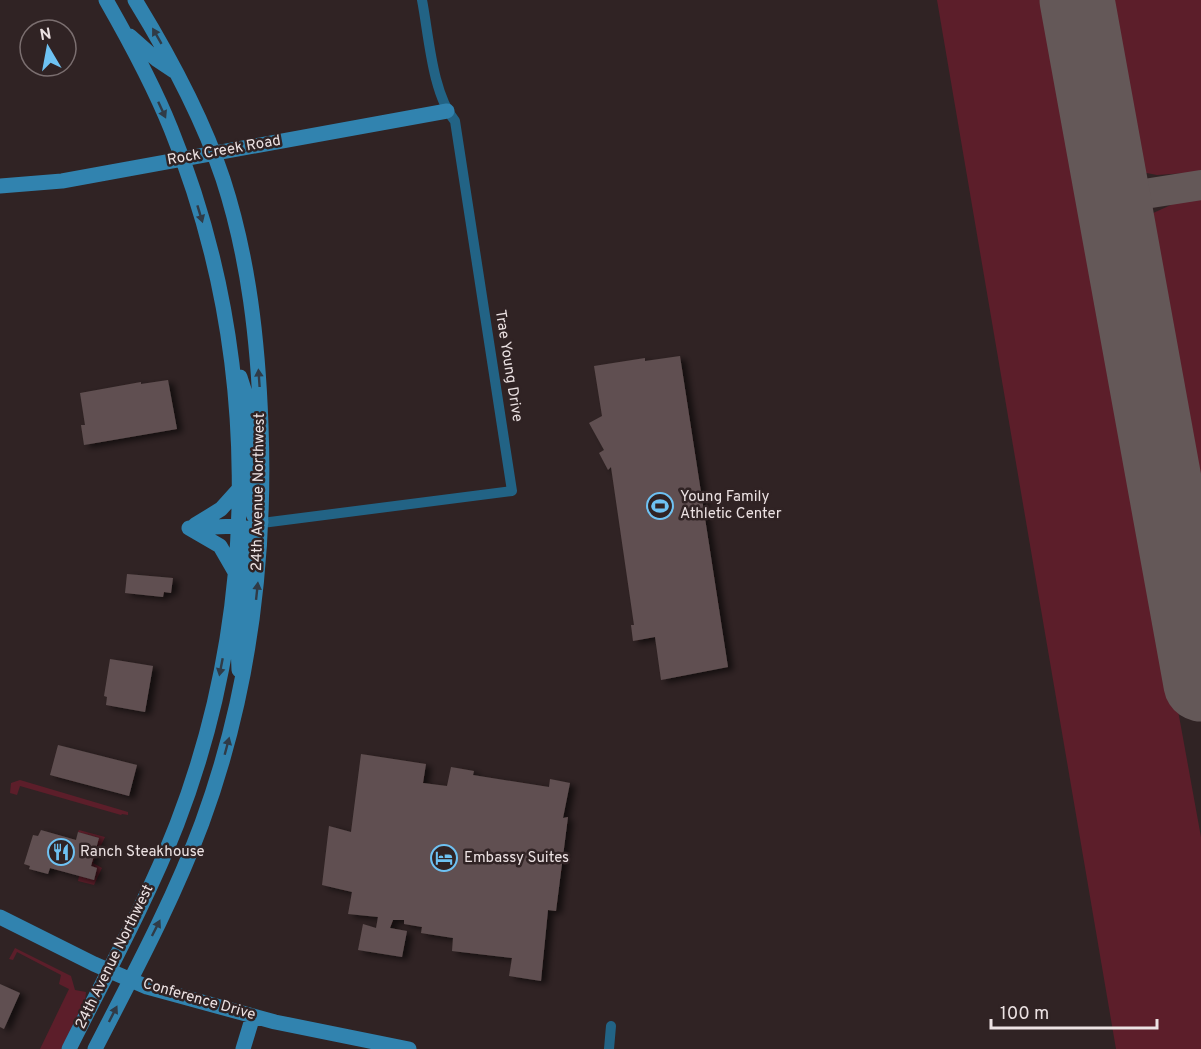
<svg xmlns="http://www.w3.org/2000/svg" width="1201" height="1049" viewBox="0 0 1201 1049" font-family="Overpass,sans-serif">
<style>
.green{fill:#5c1e2a}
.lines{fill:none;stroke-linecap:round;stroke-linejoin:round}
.taxiway{stroke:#645858;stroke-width:30}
.runway{stroke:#645858;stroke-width:75}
.building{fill:#605051;filter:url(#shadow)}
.street{stroke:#226385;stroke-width:10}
.secondary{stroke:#3183af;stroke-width:15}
.oneway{fill:#303b47}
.labels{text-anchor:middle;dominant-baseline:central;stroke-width:5;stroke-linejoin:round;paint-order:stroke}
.street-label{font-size:15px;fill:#ece2e3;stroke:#302324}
.poi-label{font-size:15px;fill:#ece2e3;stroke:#302324;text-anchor:start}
</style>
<defs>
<filter id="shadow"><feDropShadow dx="5.5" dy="3" stdDeviation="3" flood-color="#0009"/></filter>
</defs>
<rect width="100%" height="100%" fill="#302324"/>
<path class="green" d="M 937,0 L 1049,0 L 1201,837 L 1201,1049 L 1116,1049 Z
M 1100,0 L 1201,0 L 1201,172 L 1157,175 L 1131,170 Z
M 1201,196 L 1201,553 L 1140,219 L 1173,204 Z
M 20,780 L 128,812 L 128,815 L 122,814 L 121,815 L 20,786 L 17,795 L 10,793 L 11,783 Z
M 79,830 L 105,837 L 93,863 L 102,868 L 94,885 L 78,881 L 79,876 L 94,880 L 97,868 L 91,866 L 99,838 L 78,832 Z
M 15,948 L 71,976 L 75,990 L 86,992 L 85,1002 L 61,1049 L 40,1049 L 69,989 L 59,984 L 61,975 L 17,952 L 13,960 L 9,959 Z"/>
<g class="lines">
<path class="taxiway" d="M 1113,199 L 1201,185"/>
<path class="runway" d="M 1077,0 L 1201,684"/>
</g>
<path class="building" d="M 680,356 L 728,667 L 661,680 L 655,637 L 633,641 L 631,625 L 634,625 L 611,467 L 608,470 L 599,453 L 604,450 L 589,423 L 602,416 L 594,366 L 645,358 L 645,361 Z
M 168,380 L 177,429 L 84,445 L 81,425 L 85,425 L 80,393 L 141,382 L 141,384 Z
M 127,574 L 173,578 L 171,593 L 164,592 L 163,597 L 125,593 Z
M 110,659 L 153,666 L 145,712 L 106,705 L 107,697 L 104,696 Z
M 58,745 L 137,765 L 129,796 L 50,775 Z
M 361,754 L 426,764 L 423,783 L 447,786 L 451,767 L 474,771 L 473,775 L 549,787 L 550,779 L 570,783 L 563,818 L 568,817 L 556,911 L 548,910 L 541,981 L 509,976 L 512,958 L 452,951 L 453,938 L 421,933 L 422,927 L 404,924 L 404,920 L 393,920 L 390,928 L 407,931 L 402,957 L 358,950 L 363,924 L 376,928 L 378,917 L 348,914 L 352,892 L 322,885 L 329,826 L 351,832 Z
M 41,830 L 76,840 L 78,832 L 99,838 L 91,866 L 97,868 L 94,880 L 50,868 L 48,874 L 29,869 L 30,866 L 24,864 L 33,835 L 38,836 Z
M 0,984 L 20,993 L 4,1029 L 0,1027 Z"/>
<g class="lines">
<path class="street" d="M 262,523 L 512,491 L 455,121 C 432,93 429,36 422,0
M 609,1049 L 611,1026"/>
<path class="secondary" d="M 130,36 L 156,59 L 174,71
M 0,186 L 62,181 L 447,111
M 240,377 L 248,402 L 251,507 L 254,516 L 261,522
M 195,525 L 221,509 L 239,489
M 189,528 L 238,526 L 246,528 L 249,533 L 238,646 L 239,670
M 189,528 L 220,546 L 235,572
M 0,917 L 94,964 L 147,987 L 275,1022 L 409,1049
M 69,1049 C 106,975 147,901 177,824 C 262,603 260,348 171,129 C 153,84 130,42 106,0
M 95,1049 C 133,975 173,901 202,823 C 249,695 266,561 261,425 C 258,342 249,259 223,179 C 202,116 170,57 135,0
M 243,1049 L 253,1016"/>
</g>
<defs><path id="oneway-solid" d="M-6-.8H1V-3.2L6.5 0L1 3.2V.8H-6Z" transform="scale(1.5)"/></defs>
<g class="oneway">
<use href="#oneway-solid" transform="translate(157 36) rotate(-120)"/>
<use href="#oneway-solid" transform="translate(162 110) rotate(65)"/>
<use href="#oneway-solid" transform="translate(200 214) rotate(73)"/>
<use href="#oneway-solid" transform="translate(259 378) rotate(-94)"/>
<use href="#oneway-solid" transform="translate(257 591) rotate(-84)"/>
<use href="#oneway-solid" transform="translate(221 667) rotate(101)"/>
<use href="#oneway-solid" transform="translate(227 746) rotate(-75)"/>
<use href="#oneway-solid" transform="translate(156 928) rotate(-63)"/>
<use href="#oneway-solid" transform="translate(113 1014) rotate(-63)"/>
</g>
<defs>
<symbol id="stadium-ring" viewBox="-11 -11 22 22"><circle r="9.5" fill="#302324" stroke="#6ec2f3" stroke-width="1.5"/><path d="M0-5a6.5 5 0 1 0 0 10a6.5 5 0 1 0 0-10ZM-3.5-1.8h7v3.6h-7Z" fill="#6ec2f3"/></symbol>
<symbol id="restaurant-ring" viewBox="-11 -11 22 22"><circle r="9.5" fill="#302324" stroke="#6ec2f3" stroke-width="1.5"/><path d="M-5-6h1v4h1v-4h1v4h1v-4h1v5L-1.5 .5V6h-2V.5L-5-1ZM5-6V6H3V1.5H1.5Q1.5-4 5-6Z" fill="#6ec2f3"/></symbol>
<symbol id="hotel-ring" viewBox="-11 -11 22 22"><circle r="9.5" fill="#302324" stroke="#6ec2f3" stroke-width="1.5"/><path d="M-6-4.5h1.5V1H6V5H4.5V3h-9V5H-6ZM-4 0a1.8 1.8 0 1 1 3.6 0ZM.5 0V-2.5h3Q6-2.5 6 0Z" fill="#6ec2f3"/></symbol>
</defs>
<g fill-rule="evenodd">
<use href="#stadium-ring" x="645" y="491" width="30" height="30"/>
<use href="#restaurant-ring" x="46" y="837" width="30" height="30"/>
<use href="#hotel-ring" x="429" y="843" width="30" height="30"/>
</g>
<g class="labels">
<g class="street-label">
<text transform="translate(224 151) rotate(-10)">Rock Creek Road</text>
<text transform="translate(508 366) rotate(81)">Trae Young Drive</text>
<text transform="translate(259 492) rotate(-89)">24th Avenue Northwest</text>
<text transform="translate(115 957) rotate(-64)">24th Avenue Northwest</text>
<text transform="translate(199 1000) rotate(16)">Conference Drive</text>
</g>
<g class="poi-label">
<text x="680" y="497">Young Family<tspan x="680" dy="17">Athletic Center</tspan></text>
<text x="80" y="852">Ranch Steakhouse</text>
<text x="464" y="858">Embassy Suites</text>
</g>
</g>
<g transform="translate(48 48) rotate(350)"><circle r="28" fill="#302324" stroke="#7b6f70" stroke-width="1.5"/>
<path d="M0-4.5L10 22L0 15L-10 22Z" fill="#6ec2f3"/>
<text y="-9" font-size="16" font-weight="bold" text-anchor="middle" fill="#ece2e3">N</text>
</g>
<path d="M991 1019v9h166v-9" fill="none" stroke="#ece2e3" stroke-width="3"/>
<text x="1000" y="1019" font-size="18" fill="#ece2e3" stroke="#302324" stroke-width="4.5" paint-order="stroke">100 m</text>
</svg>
